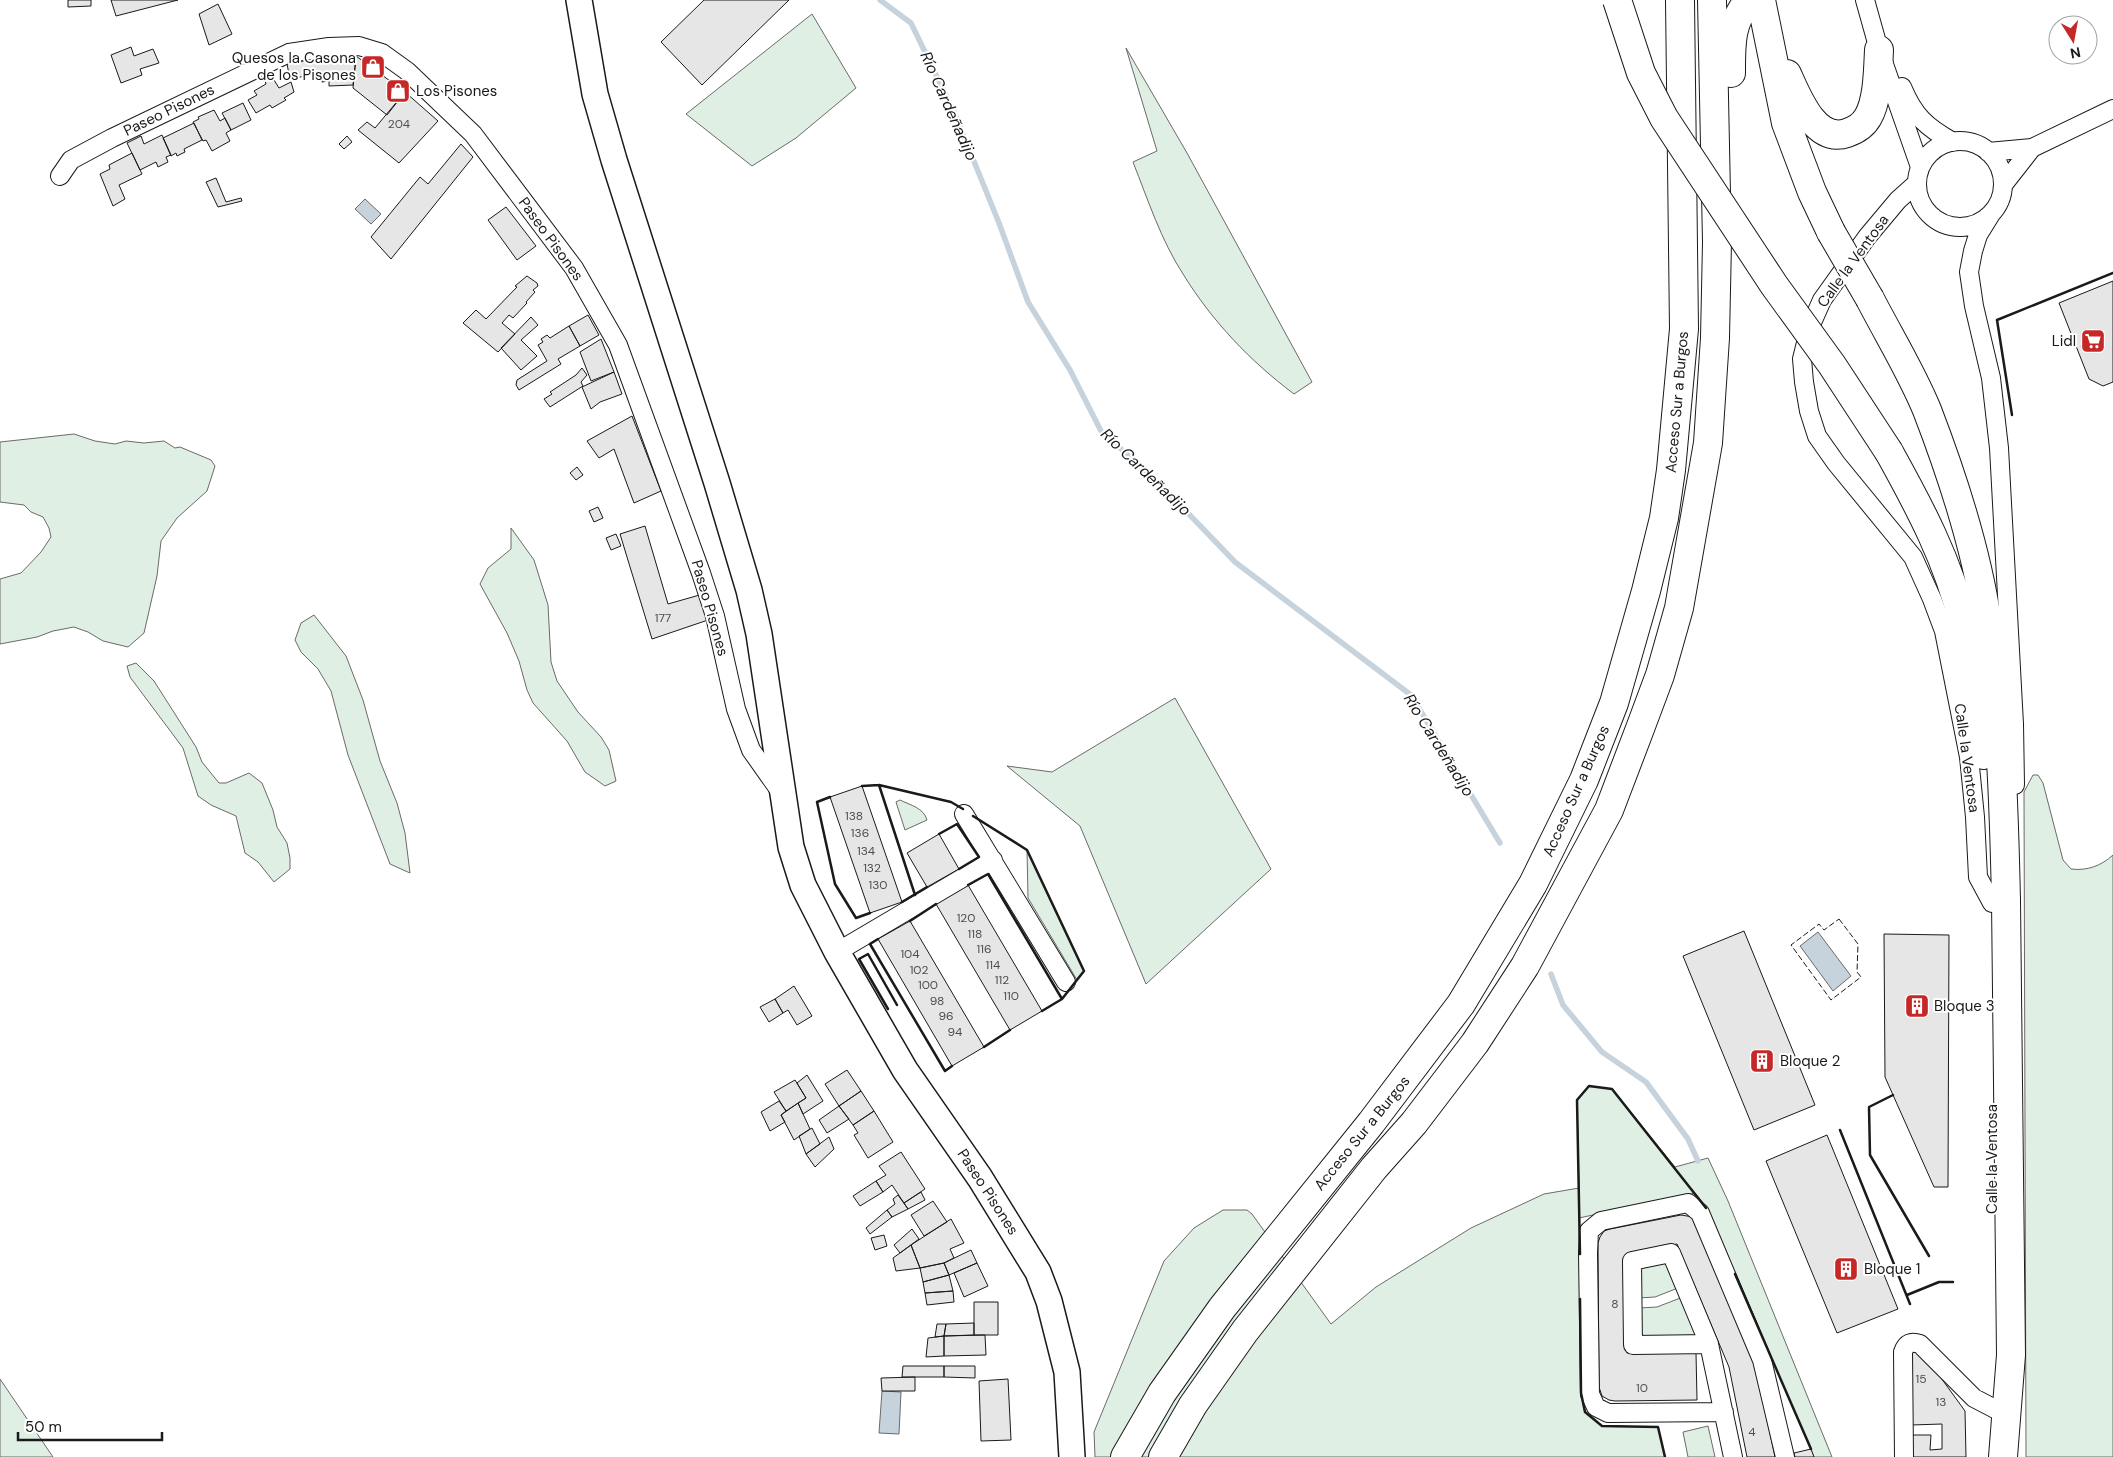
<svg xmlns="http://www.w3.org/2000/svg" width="2113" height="1457" viewBox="0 0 2113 1457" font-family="'DM Sans',sans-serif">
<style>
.green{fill:#e0efe3;stroke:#6a6a6a}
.water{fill:#c6d2dc;stroke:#6a6a6a}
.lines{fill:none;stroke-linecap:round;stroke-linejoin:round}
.stream{stroke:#c6d2dc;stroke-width:5.5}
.building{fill:#e6e6e6;stroke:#1a1a1a}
.minor-casing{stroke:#1a1a1a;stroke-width:20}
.secondary-casing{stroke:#1a1a1a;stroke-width:28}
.primary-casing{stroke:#1a1a1a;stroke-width:30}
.motorway-casing{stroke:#1a1a1a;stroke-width:30}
.minor{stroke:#fff;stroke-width:18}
.secondary{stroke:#fff;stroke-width:25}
.primary{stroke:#fff;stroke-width:28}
.motorway{stroke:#fff;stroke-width:28}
.motorway-bridge-casing{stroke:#1a1a1a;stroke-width:30;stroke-linecap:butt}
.motorway-bridge{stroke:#fff;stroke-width:28}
.fence{stroke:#1a1a1a;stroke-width:1;stroke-dasharray:6 2.5;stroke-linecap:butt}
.wall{stroke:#1a1a1a;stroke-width:2.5}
.labels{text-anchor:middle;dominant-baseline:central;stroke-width:4;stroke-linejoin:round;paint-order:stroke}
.number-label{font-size:12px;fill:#4d4d4d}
.poi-label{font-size:15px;fill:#1a1a1a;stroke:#fff;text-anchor:start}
.street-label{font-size:15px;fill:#1a1a1a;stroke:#fff}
.water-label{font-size:16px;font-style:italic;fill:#1a1a1a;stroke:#fff}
</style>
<rect width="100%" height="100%" fill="#fff"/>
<path class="green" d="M 812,14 L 856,88 L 796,138 L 752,166 L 686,114 Z
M 1126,48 L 1187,153 L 1312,382 L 1294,394 C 1250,361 1212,321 1183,274 C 1161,240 1148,200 1133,162 L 1157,151 Z
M 74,434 L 95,441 L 115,444 L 126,441 L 144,443 L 164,441 L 175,448 L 180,447 L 211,460 L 215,466 L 207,491 L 177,518 L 161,541 L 157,576 L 144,633 L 128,647 L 103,641 L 88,632 L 74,627 L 53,631 L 37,637 L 0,644 L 0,579 L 21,573 L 41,552 L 51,537 L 49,528 L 43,517 L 31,512 L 24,505 L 0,502 L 0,442 Z
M 511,528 L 534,560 L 548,605 L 551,662 L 557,681 L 578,712 L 601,737 L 609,750 L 616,781 L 605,786 L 585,772 L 567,741 L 533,703 L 527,690 L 519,661 L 507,633 L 480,584 L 488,568 L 511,549 Z
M 314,615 L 346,656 L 363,700 L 380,761 L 397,803 L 405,833 L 410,873 L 390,864 L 348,755 L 331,691 L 318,669 L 301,652 L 295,640 L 301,623 Z
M 136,663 L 154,681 L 196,747 L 202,762 L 219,783 L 226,783 L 249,773 L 262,783 L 273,810 L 277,827 L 287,843 L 290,858 L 290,869 L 274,882 L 258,862 L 245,853 L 236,816 L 211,805 L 198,796 L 183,748 L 130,677 L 127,666 Z
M 1175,698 L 1271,869 L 1146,984 L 1080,826 L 1007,766 L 1052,772 Z
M 2033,775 L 2038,775 L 2043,783 L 2063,860 L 2071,869 C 2087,871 2101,866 2113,855 L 2113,1457 L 2026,1457 L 2024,792 Z
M 900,800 C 910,805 924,808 927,820 L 905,830 L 896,802 Z
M 1027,850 L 1084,971 L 1077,980 L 1028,898 Z
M 1589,1086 L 1612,1089 L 1675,1167 L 1708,1158 L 1728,1201 L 1832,1457 L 1814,1457 L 1708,1209 L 1695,1193 L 1579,1218 L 1581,1393 L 1585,1412 L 1602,1426 L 1658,1427 L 1665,1457 L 1095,1457 L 1094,1432 L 1164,1261 L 1194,1228 L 1223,1210 L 1247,1210 L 1252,1214 L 1331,1324 L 1376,1287 L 1471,1228 L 1544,1194 L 1579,1188 L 1577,1100 Z
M 1667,1261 L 1678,1288 L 1655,1297 L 1638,1298 L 1638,1267 Z
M 1683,1297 L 1698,1336 L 1639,1337 L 1639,1308 L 1657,1307 Z
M 0,1379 L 53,1457 L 0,1457 Z
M 1708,1426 L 1715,1457 L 1688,1457 L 1683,1432 Z"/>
<path class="water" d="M 365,199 L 381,214 L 371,224 L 355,209 Z
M 1818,932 L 1851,976 L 1833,991 L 1800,946 Z
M 882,1391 L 901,1392 L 899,1434 L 879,1433 Z"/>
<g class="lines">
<path class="stream" d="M 880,0 L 911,23 L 954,112 L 999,223 L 1028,302 L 1070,370 L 1101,431 L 1159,483 L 1235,562 L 1411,695 L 1500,843
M 1551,974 L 1563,1005 L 1602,1052 L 1646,1082 L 1688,1139 L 1698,1161"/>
</g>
<path class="building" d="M 68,0 L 91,0 L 91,6 L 68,7 Z
M 111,0 L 178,0 L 116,16 Z
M 704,0 L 789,0 L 702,85 L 661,42 Z
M 218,4 L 232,34 L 209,45 L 199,14 Z
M 131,47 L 134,56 L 153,49 L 159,63 L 140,69 L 142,75 L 121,83 L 111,55 Z
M 356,56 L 405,92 L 387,115 L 353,88 Z
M 319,58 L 320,61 L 356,58 L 353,85 L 329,86 L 329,81 L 322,82 L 321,73 L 290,79 L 287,64 Z
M 271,78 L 273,81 L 274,80 L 279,88 L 291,82 L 294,92 L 284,98 L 286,100 L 272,108 L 270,105 L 256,113 L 248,100 L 257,95 L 254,91 L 266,84 L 265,81 Z
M 405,92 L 438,121 L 399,163 L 358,130 L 367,122 L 375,128 Z
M 243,103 L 251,120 L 231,130 L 222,113 Z
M 214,110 L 220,121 L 225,118 L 231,130 L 226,133 L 230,141 L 212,151 L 206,140 L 203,141 L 193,122 L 199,119 L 198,117 Z
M 194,123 L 202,140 L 184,149 L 185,152 L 177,156 L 176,153 L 171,156 L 163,138 Z
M 162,135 L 171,155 L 166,157 L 168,162 L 158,167 L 156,162 L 140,170 L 127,143 L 141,136 L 144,144 Z
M 347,136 L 352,142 L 344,149 L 339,144 Z
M 461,144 L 473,157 L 391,259 L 371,237 L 420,177 L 428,184 Z
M 132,153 L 142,174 L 119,185 L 125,199 L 113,206 L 100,174 L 110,169 L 109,165 Z
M 216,178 L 226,202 L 241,198 L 242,201 L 218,207 L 206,182 Z
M 506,207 L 536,246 L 517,260 L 488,220 Z
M 527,276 L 537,283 L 538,286 L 533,290 L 535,292 L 526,302 L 527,303 L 513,318 L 509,315 L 502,323 L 515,334 L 498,352 L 463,323 L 476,310 L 486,319 L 517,287 L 515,286 Z
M 2113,281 L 2113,382 L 2103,386 L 2089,379 L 2059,303 Z
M 588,315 L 599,335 L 580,346 L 569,326 Z
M 531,317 L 538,325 L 521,340 L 537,356 L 521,370 L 501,348 Z
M 569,326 L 580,346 L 558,359 L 561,364 L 519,390 L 516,385 L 517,380 L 547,361 L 538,345 L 543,342 L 541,339 L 547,335 L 550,338 Z
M 601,339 L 614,372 L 591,381 L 580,352 Z
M 582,368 L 587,375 L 581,382 L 583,386 L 550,407 L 544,399 L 552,394 L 550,392 L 576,375 Z
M 614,372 L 622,394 L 600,402 L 591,409 L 582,387 Z
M 632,416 L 661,491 L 634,503 L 614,449 L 599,458 L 587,441 Z
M 577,467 L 583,475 L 576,480 L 570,473 Z
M 598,507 L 603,518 L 594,522 L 589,511 Z
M 645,526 L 668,604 L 703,594 L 711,619 L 652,639 L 620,534 Z
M 616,534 L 621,546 L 611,550 L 606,538 Z
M 862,786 L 902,902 L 870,913 L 830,797 Z
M 939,834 L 959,869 L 927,887 L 907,853 Z
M 968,885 L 1042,1011 L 1010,1030 L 936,904 Z
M 910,921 L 984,1047 L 952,1066 L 878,939 Z
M 1744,931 L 1815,1105 L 1754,1130 L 1683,956 Z
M 1884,934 L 1949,935 L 1948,1187 L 1934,1187 L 1885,1077 Z
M 794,986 L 812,1016 L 797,1025 L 788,1010 L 783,1013 L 775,999 Z
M 775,999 L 783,1013 L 769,1022 L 760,1007 Z
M 847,1070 L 861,1091 L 839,1106 L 825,1084 Z
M 807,1075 L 823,1101 L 803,1114 L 798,1103 L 806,1098 L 797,1083 Z
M 795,1080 L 806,1098 L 786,1111 L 774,1092 Z
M 861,1091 L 874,1111 L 853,1125 L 839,1106 Z
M 779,1101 L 786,1111 L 781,1115 L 785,1122 L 770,1131 L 761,1112 Z
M 798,1103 L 810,1129 L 794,1140 L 781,1115 Z
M 839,1106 L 849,1119 L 827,1133 L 819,1120 Z
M 874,1111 L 893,1142 L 868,1158 L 854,1135 L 858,1133 L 853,1125 Z
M 812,1128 L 820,1144 L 806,1154 L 799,1136 Z
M 1827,1135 L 1898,1309 L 1837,1333 L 1766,1161 Z
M 829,1137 L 834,1149 L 815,1167 L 806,1154 Z
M 901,1152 L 925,1189 L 904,1203 L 892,1185 L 883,1192 L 876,1181 L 886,1175 L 879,1166 Z
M 876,1181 L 883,1192 L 860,1206 L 853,1196 Z
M 921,1192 L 925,1200 L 908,1209 L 904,1203 Z
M 898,1195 L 908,1209 L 892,1217 L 887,1210 L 895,1204 L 893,1199 Z
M 933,1201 L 947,1222 L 924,1236 L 911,1215 Z
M 887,1210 L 892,1217 L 870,1234 L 866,1228 Z
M 1681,1215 L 1693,1217 L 1755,1363 L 1775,1457 L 1747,1457 L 1729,1367 L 1677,1244 L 1626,1254 L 1627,1353 L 1696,1353 L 1697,1400 L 1615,1401 L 1609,1400 L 1602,1396 L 1599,1387 L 1598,1243 L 1600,1237 L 1604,1231 L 1610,1229 Z
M 951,1219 L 964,1243 L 950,1249 L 954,1258 L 944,1263 L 920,1268 L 911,1245 Z
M 912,1229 L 919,1239 L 900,1253 L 894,1245 Z
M 884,1235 L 887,1246 L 875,1250 L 871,1238 Z
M 911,1245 L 920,1268 L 896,1271 L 893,1258 Z
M 971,1250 L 977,1263 L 949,1275 L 944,1263 Z
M 944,1263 L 949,1275 L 923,1282 L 920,1268 Z
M 977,1263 L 988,1286 L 964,1297 L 954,1273 Z
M 949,1275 L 953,1291 L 925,1293 L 923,1282 Z
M 953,1291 L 954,1302 L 927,1305 L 925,1293 Z
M 974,1302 L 998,1302 L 998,1335 L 974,1335 Z
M 974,1323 L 974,1335 L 944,1336 L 946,1324 Z
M 937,1324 L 946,1324 L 944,1336 L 935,1337 Z
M 985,1335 L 986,1355 L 944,1356 L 944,1336 Z
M 944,1336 L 944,1356 L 926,1357 L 928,1338 Z
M 1914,1349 L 1936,1371 L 1965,1411 L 1966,1457 L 1912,1457 L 1911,1435 L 1931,1435 L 1930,1450 L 1942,1449 L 1942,1424 L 1911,1425 L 1910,1352 Z
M 903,1366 L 944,1366 L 944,1377 L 902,1377 Z
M 944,1366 L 975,1366 L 975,1378 L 944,1377 Z
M 915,1377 L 915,1391 L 882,1391 L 881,1378 Z
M 1008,1379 L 1011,1440 L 981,1441 L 979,1381 Z
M 1811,1449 L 1814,1457 L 1795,1457 L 1794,1453 Z"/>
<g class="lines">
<defs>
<path id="minor" d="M 1865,0 L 1879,50 L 1920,167
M 1902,87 C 1914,116 1926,127 1953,142
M1917 184a43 43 0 1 1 86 0a43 43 0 1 1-86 0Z
M 1988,152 L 2032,148 L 2113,109
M 60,176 L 71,160 L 112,138 L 289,53 L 329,47 L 359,46 L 382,53 L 407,71 L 473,134 L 574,268 L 618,345 L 701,573 L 715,616 L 736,709 L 751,750 L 780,791
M 1917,183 L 1898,200 L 1867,237 L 1822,300 L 1810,327 L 1802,359 L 1804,382 L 1809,411 L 1817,436 L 1836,463 L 1913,557 L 1932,599 L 1944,631 L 1969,757 L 1975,817 L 1978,877 L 1992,903
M 2003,185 L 2032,148
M 1991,214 L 1978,235 L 1973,251 L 1969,272 L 1974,306 L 1991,378 L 1999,448 L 2014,724 L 2015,785
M 964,814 L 1066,982
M 837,952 L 993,860
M 1709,1344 L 1633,1345 L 1632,1261 L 1671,1253 L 1709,1344 L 1733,1457
M 1724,1412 L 1608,1413 L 1596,1407 L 1590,1394 L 1588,1253 L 1589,1231 L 1601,1221 L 1688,1203 L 1700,1213 L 1762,1360 L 1785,1457
M 1904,1457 L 1903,1352 C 1906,1343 1911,1341 1920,1344 L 1974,1398 L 1997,1410"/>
<path id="secondary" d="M 579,0 L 595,94 L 614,160 L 717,483 L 749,590 L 759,634 L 791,847 L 803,885 L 837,952 L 905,1070 L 980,1178 L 1038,1272 L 1049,1301 L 1067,1372 L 1072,1457"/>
<path id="primary" d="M 2003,1457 L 2011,1355 L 2006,901"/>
<path id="motorway" d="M 1761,0 L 1786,123 L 1812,192 L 1831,232
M 1731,73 C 1731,46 1730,22 1749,0
M 1787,74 C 1797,96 1815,144 1847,133 C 1856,130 1863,126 1868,117 C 1878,100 1878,69 1879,50
M 1870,299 C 1888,334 1912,373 1927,410 C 1952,475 1977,552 1987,621 C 2001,714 2004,808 2006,901
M 1889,452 C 1919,506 1949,562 1963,623 C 1973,667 1978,711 1983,755
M 1125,1457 L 1162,1393 L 1222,1308 L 1371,1123 L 1461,1004 L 1533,884 L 1584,780 L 1614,703 L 1646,591 L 1664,518 L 1671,470 L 1684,329 L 1680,0
M 1163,1457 L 1193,1405 L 1245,1331 L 1374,1168 L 1414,1123 L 1475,1043 L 1525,966 L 1609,810 L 1641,726 L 1660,675 L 1679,608 L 1708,443 L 1715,338 L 1717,242 L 1712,0"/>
</defs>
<use href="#minor" class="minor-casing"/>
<use href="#secondary" class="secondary-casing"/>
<use href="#primary" class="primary-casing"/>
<use href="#motorway" class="motorway-casing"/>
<use href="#minor" class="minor"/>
<use href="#secondary" class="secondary"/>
<use href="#primary" class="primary"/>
<use href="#motorway" class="motorway"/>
<defs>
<path id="motorway-bridge" d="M 1617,0 L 1641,73 L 1664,118 L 1774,285 L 1832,365 L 1889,452
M 1831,232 L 1870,299"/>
</defs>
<use href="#motorway-bridge" class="motorway-bridge-casing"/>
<use href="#motorway-bridge" class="motorway-bridge"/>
<path class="fence" d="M 1839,919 L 1858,944 L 1857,972 L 1861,977 L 1831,1000 L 1791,945 L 1819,924 L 1824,930 Z"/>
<path class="wall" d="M 2012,415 L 1997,320 L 2113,273
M 879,785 L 951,802 L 963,809
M 862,786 L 879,785 L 915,895
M 830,797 L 817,802 L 835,884 L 856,918 L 870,913
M 973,816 L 1027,850 L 1084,971 L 1062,999
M 939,834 L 957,824 L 979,857 L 959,869
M 968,885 L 988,874 L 1062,999 L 1042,1011
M 902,902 L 927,887
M 910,921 L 936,904
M 878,939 L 870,944 L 945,1071 L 952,1066
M 888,1009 L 859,959 L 868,954 L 897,1005
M 984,1047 L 1010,1030
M 1893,1095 L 1869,1107 L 1870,1155 L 1929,1256
M 1840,1130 L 1910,1304
M 1580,1254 L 1577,1100 L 1589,1086 L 1612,1089 L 1706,1208
M 1735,1274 L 1811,1449
M 1907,1295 L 1939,1282 L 1953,1282
M 1580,1299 L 1581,1393 L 1585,1412 L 1602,1426 L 1658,1427 L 1665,1457"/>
</g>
<defs>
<symbol id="shop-square" viewBox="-11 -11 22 22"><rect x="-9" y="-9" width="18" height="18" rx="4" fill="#c62828" stroke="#fff"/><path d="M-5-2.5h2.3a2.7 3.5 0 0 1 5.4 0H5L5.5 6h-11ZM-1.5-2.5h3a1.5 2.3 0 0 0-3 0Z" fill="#fff"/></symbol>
<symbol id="supermarket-square" viewBox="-11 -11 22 22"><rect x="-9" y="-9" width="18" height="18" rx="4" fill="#c62828" stroke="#fff"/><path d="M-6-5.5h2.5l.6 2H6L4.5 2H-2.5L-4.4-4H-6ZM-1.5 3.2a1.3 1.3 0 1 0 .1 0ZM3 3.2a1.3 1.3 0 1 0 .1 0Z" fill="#fff"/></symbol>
<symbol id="building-square" viewBox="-11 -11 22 22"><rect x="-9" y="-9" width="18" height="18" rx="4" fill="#c62828" stroke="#fff"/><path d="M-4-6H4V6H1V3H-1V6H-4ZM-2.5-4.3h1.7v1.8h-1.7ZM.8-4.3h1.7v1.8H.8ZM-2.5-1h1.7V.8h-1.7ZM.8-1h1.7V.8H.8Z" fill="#fff"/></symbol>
</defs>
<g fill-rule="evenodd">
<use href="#shop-square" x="359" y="53" width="28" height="28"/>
<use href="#shop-square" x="384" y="77" width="28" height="28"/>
<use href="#supermarket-square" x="2079" y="327" width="28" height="28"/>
<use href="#building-square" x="1903" y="992" width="28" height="28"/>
<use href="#building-square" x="1748" y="1047" width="28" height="28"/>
<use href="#building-square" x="1832" y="1255" width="28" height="28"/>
</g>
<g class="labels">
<g class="number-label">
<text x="399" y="124">204</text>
<text x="663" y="618">177</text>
<text x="854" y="816">138</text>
<text x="860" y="833">136</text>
<text x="866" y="851">134</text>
<text x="872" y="868">132</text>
<text x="878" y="885">130</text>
<text x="966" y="918">120</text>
<text x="975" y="934">118</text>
<text x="984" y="949">116</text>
<text x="910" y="954">104</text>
<text x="993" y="965">114</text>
<text x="919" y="970">102</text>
<text x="1002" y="980">112</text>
<text x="928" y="985">100</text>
<text x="1011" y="996">110</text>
<text x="937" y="1001">98</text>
<text x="946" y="1016">96</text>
<text x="955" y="1032">94</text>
<text x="1615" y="1304">8</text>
<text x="1921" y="1379">15</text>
<text x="1642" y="1388">10</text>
<text x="1941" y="1402">13</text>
<text x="1752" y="1432">4</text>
</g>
<g class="poi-label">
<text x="356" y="58" text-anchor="end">Quesos la Casona<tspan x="356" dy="17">de los Pisones</tspan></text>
<text x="416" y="91">Los Pisones</text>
<text x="2076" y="341" text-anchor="end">Lidl</text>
<text x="1934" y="1006">Bloque 3</text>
<text x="1780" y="1061">Bloque 2</text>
<text x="1864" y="1269">Bloque 1</text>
</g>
<g class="street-label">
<text transform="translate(169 110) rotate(-26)">Paseo Pisones</text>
<text transform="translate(551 239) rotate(54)">Paseo Pisones</text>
<text transform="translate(1853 261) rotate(-54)">Calle la Ventosa</text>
<text transform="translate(1677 402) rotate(-85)">Acceso Sur a Burgos</text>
<text transform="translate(710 608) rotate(74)">Paseo Pisones</text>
<text transform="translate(1967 758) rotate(82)">Calle la Ventosa</text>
<text transform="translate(1576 791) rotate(-66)">Acceso Sur a Burgos</text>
<text transform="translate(1362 1133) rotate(-51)">Acceso Sur a Burgos</text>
<text transform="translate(1992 1159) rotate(-90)">Calle la Ventosa</text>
<text transform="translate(988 1192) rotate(57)">Paseo Pisones</text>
</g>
<g class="water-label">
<text transform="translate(949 106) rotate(66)">Río Cardeñadijo</text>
<text transform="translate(1146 472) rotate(44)">Río Cardeñadijo</text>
<text transform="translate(1439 745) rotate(58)">Río Cardeñadijo</text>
</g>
</g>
<g transform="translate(2073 40) rotate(169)"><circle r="24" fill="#ffffff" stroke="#a3a3a3"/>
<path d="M0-4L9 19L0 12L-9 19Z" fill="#c62828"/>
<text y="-8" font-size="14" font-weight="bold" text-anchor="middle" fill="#1a1a1a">N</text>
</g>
<path d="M18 1432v8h144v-8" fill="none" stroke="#1a1a1a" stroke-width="2.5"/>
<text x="25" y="1432" font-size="15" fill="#1a1a1a" stroke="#ffffff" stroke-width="4" paint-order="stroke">50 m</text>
</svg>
